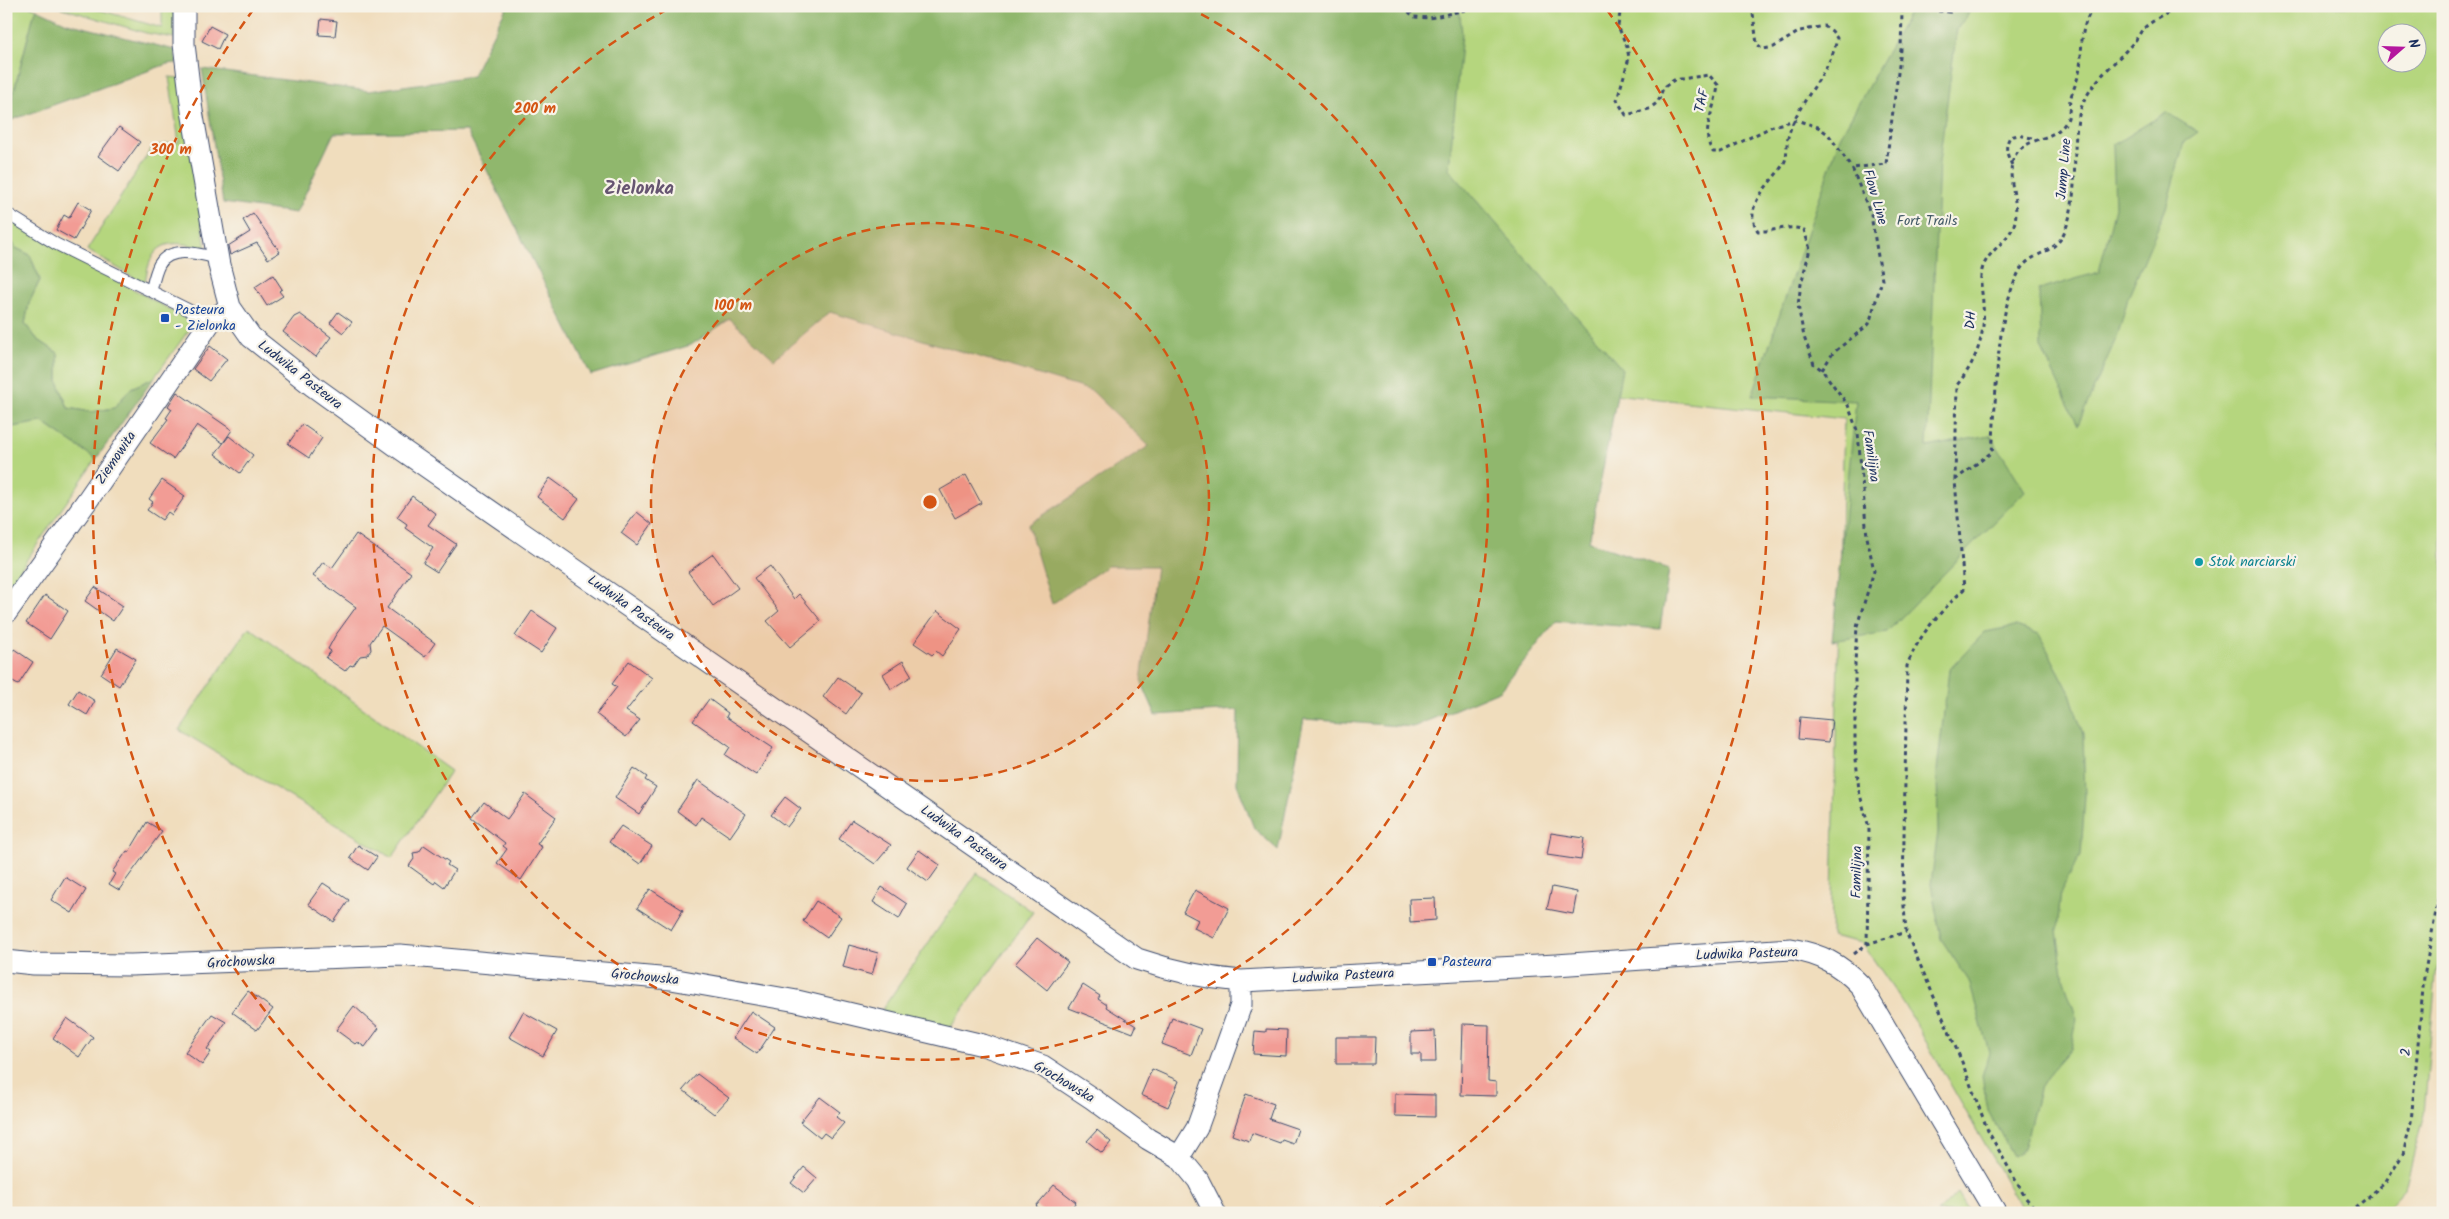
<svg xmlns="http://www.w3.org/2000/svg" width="2449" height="1219" viewBox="0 0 2449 1219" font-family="Kalam,sans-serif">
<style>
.green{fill:#b5d67e;stroke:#68826e;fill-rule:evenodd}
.forest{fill:#90b76d;stroke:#567366}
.building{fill:#f29c95}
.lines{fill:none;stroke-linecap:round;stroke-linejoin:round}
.service-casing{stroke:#3b496c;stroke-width:13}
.minor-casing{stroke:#3b496c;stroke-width:23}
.path{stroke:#3b496c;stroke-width:3;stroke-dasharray:4 4;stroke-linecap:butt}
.service{stroke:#fff;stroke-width:11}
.minor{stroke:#fff;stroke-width:21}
.ring{fill:none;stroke:#d45514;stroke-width:2.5;stroke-dasharray:9 6}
.transit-dot{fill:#1a4fb4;stroke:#f7f3e8;stroke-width:2}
.culture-dot{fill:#0f9aa8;stroke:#f7f3e8;stroke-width:2}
.labels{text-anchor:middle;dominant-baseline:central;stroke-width:4.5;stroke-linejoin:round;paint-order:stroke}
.street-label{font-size:14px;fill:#1b2f5e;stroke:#f7f3e8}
.park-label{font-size:14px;fill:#425966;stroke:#f7f3e8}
.transit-label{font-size:14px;fill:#164399;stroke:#f7f3e8;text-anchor:start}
.culture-label{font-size:14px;fill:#0d838f;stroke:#f7f3e8;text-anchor:start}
.district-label{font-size:19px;font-weight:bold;fill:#665571;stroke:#f7f3e8}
.centre{fill:#d45514;stroke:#f7f3e8;stroke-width:2.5}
.ring-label{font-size:15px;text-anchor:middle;font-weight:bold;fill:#d45514;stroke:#f7f3e8;stroke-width:4.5;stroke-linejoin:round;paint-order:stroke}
</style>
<rect width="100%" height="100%" fill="#f7f3e8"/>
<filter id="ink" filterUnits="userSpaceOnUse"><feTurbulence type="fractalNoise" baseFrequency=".02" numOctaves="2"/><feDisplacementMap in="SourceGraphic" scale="10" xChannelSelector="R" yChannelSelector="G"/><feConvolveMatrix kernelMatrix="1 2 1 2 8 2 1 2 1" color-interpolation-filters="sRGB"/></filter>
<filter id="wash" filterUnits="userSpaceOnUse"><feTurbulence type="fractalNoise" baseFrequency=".0096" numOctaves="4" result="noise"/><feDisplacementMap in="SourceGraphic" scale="20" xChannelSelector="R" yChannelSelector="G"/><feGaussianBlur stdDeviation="1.12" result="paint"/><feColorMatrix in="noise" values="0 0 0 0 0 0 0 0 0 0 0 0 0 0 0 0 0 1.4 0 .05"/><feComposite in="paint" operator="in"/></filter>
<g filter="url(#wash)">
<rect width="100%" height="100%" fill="#f0ddbd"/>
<path class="green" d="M 6,6 L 30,6 L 37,9 L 33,18 L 6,121 Z
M 55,6 L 86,6 L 162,28 L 162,9 L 174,12 L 174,38 L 146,33 Z
M 1442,6 L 2443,6 L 2443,932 L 2436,974 L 2424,1114 L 2405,1189 L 2383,1213 L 2024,1213 L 1905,1005 L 1862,943 L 1831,936 L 1844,419 L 1373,368 ZM 2386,32 L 2416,32 L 2416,62 L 2386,62 Z
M 169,77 L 179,78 L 206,249 C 168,238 150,241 145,284 L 87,250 L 153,146 L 179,142 Z
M 6,218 L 194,323 L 154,378 L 131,388 L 114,408 L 91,412 L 68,408 L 58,381 L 58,353 L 37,339 L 25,324 L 29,303 L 40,280 L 30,255 L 16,248 L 6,233 Z
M 42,422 L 96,459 L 6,590 L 6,428 Z
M 249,627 L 451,771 L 392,858 L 179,730 Z
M 977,873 L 1033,912 L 950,1028 L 881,1011 Z
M 1958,1193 L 1970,1213 L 1937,1213 L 1938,1211 Z"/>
<path class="forest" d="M 507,6 L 1459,6 L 1462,33 L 1449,169 L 1622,369 L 1589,542 L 1669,569 L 1660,629 L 1556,621 L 1501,690 L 1413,727 L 1304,719 L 1278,850 L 1254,828 L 1237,784 L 1238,710 L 1156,715 L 1141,681 L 1156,566 L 1107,566 L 1052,604 L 1028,525 L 1149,446 L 1092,391 L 830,312 L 774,359 L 730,319 L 691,345 L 591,375 L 467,131 L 334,133 L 296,213 L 223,203 L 202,69 L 369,91 L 472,76 Z
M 1913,6 L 1974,6 L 1957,29 L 1939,162 L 1927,447 L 1990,435 L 2025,491 L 1887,632 L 1832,641 L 1856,401 L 1752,396 L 1840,137 Z
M 37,9 L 67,23 L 175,50 L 177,63 L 167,64 L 6,122 L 33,18 Z
M 2166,112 L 2198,132 L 2184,142 L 2166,208 L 2128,298 L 2118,334 L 2078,425 L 2041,347 L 2039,290 L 2099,272 L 2115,207 L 2113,145 Z
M 6,233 L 16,248 L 30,255 L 40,280 L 29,303 L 25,324 L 37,339 L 58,353 L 58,381 L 68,408 L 91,412 L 114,408 L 131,388 L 154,378 L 96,459 L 42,422 L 6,428 Z
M 2016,626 L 2039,634 L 2070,693 L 2083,734 L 2085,796 L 2081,855 L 2061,891 L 2057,931 L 2064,980 L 2077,1019 L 2071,1049 L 2050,1073 L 2039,1090 L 2024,1149 L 2013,1156 L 1988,1111 L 1982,1076 L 1989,1053 L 1969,981 L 1941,939 L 1931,884 L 1938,832 L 1937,770 L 1949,670 L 1985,632 Z"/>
<g id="blocks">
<path class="building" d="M 321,19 L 337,21 L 335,36 L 319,35 Z
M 210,26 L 225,34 L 218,49 L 202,41 Z
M 119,127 L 140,142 L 119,171 L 98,156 Z
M 78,202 L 91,210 L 74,240 L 56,230 L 64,215 L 69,218 Z
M 253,213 L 280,252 L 268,259 L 257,243 L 230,255 L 228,246 L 250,232 L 243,220 Z
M 273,275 L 282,289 L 279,291 L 283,296 L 267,306 L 255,287 Z
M 338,312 L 352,322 L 343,333 L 330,323 Z
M 300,314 L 331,337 L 316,357 L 283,332 L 294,317 Z
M 210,346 L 227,359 L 209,381 L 193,369 Z
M 177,392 L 232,430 L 223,443 L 197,425 L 173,459 L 150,443 L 168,419 L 166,418 L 172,409 L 168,406 Z
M 302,424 L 322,438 L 309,458 L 288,444 Z
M 229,436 L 253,455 L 240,473 L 215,454 Z
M 966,475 L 981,503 L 955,518 L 940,490 Z
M 550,478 L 579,499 L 565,518 L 537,497 Z
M 162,480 L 185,496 L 172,515 L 168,512 L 162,520 L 147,510 L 153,502 L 149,499 Z
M 412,496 L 436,514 L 428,525 L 456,544 L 437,572 L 423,563 L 433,548 L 405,528 L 407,524 L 397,517 Z
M 637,512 L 652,524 L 637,545 L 621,533 Z
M 356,534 L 411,573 L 387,608 L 435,643 L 425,657 L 382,626 L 370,643 L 371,650 L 367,655 L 360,656 L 353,666 L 350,665 L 345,671 L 326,658 L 331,651 L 328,649 L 335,636 L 356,607 L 313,576 L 323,562 L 332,568 Z
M 713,554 L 738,588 L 713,606 L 688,572 Z
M 770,566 L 794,599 L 799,594 L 821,621 L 790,647 L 767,621 L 779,611 L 754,578 Z
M 95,587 L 123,606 L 113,621 L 85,601 Z
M 45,595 L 68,611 L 50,639 L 26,623 Z
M 532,611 L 557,628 L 541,653 L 515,636 Z
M 937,611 L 961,629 L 942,656 L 936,651 L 932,655 L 914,643 Z
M 117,648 L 136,659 L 119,686 L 101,674 Z
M 14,649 L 33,662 L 18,685 L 6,678 L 6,661 Z
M 629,661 L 652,678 L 626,711 L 640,720 L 626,737 L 596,714 L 617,687 L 612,684 Z
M 903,661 L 912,676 L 891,689 L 883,674 Z
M 838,677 L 861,693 L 846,714 L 823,697 Z
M 78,690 L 95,701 L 87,715 L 69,704 Z
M 709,699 L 728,713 L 726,717 L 773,748 L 756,775 L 725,755 L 730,747 L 693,721 Z
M 1800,717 L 1832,720 L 1829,742 L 1798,739 Z
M 634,768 L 647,777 L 645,780 L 656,787 L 639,814 L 615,798 Z
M 698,780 L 746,814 L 730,837 L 701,817 L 696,825 L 677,811 Z
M 525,794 L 556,817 L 537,844 L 542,847 L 521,880 L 497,863 L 507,849 L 503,846 L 505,843 L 472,818 L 484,802 L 507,819 Z
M 785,797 L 801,809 L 787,827 L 771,815 Z
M 852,820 L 891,845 L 875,864 L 839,839 Z
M 147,822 L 162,831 L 119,890 L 109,884 L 115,874 L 112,872 L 127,851 L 129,852 Z
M 621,826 L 652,846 L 640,864 L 609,842 Z
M 1551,833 L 1584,838 L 1581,860 L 1547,855 Z
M 358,845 L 377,857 L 368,870 L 350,858 Z
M 424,845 L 449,862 L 447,865 L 455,870 L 444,887 L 436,881 L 434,884 L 409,866 L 414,859 L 413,853 L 419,852 Z
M 919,850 L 940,865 L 928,882 L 907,867 Z
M 65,877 L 86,890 L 72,913 L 51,900 Z
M 323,883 L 349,900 L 334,922 L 308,904 Z
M 882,887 L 907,904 L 899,919 L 873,902 Z
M 1552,887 L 1577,892 L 1573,914 L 1547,909 Z
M 650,889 L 683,910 L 671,930 L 637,908 Z
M 1195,890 L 1229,908 L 1214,938 L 1194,928 L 1198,920 L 1183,912 Z
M 1435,898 L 1436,920 L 1410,922 L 1409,899 Z
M 816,901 L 841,917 L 827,938 L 803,921 Z
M 1037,938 L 1068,962 L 1047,990 L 1015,964 Z
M 849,945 L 878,953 L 872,975 L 843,967 Z
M 1083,985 L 1100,996 L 1098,999 L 1107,1005 L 1106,1007 L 1136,1026 L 1133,1033 L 1069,1008 Z
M 248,991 L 273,1009 L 257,1030 L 232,1012 Z
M 354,1006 L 379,1028 L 365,1047 L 357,1042 L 355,1044 L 336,1030 Z
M 751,1011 L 775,1027 L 757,1054 L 733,1038 Z
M 523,1012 L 557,1031 L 543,1056 L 509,1037 Z
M 212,1014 L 226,1022 L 207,1049 L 211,1052 L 202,1065 L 185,1052 Z
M 67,1018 L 93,1037 L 79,1057 L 53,1038 Z
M 1172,1018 L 1201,1029 L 1191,1055 L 1162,1044 Z
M 1463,1024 L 1489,1025 L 1488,1081 L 1496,1082 L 1496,1096 L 1461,1095 Z
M 1266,1029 L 1287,1030 L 1286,1056 L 1253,1054 L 1255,1031 L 1266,1032 Z
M 1435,1031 L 1436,1062 L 1421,1062 L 1421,1054 L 1411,1054 L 1411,1032 Z
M 1336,1037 L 1375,1037 L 1374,1064 L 1336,1064 Z
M 1152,1069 L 1179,1081 L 1168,1107 L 1141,1095 Z
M 697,1074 L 729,1098 L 714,1114 L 683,1090 Z
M 1246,1094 L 1274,1104 L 1269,1119 L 1298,1129 L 1293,1144 L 1282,1140 L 1280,1143 L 1252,1133 L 1249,1141 L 1232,1135 Z
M 1395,1094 L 1435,1095 L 1435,1117 L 1395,1116 Z
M 820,1097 L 840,1112 L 836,1117 L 844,1123 L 831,1138 L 824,1133 L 820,1138 L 800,1122 Z
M 1097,1130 L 1111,1142 L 1102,1153 L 1087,1141 Z
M 804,1167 L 817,1178 L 804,1193 L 791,1183 Z
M 1054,1185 L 1076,1202 L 1067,1213 L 1044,1213 L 1036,1206 Z"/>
</g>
</g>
<g filter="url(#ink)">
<use href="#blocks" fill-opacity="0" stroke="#3b496c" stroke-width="1"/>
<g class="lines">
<defs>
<path id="service" d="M 6,213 L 56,244 L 211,321
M 151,291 C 153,283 155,273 159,265 C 170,245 200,254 217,258"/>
<path id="minor" d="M 184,6 L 184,44 L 192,111 L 219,265 L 230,307 L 251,337 L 313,386 L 395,445 L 1137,959 C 1172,971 1205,978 1241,981 L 1556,965 L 1791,949 C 1820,954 1840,964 1860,985 L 1996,1213
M 6,613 L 89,498 L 211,321 L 230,307
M 6,961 L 34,964 L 131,965 L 400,955 L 671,979 L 797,1001 L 983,1045 L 1043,1066 L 1093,1099 L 1148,1139 L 1179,1157 L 1198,1180 L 1215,1213
M 1179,1157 L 1197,1128 L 1241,1005 L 1241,981"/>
</defs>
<use href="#service" class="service-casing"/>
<use href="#minor" class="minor-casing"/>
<path class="path" d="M 1403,6 L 1414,17 L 1430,18 L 1465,10 L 1469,6
M 1621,6 L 1618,26 L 1627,47 L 1629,58 L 1617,100 L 1626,115 L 1649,109 L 1658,102 L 1663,88 L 1674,80 L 1709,75 L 1718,85 C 1716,108 1699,131 1713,152 L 1721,152 L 1773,126 L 1796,120 L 1818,127 L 1828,134 L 1852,168
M 1752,6 L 1757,44 L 1763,49 L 1774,47 L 1800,31 L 1824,26 L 1832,31 L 1837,38 C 1831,74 1797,101 1788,137 C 1786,145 1788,156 1784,163 C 1771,185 1741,205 1758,231 C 1773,232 1790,224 1804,230 L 1810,249 L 1801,284 L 1798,305 L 1804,337 L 1814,364 L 1822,370 L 1848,405 L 1858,433 L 1867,537 L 1874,571 L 1857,626 L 1855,663 L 1855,748 L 1859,791 L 1869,828 L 1867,944
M 1932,6 L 1939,11 L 1950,12 L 1958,6
M 2012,165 C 2007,155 2004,147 2010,137 L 2018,135 L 2036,139
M 1822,370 L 1833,353 L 1869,324 L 1882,280 L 1871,215 L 1852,168 L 1886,164 L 1901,50 L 1902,12 L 1906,6
M 1955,480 L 1992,452 C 1997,398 1994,318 2020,270 C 2030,253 2055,253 2063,235 C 2081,197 2070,155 2079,115 C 2087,84 2112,67 2133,43 C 2137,39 2140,32 2144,28 C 2154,19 2169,13 2180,6
M 1854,954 L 1867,944 L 1906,932
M 2039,1213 L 2025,1197 L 1988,1131 L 1962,1062 L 1906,932 L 1903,894 L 1907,666 C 1919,633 1940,613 1964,589 L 1955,480 L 1957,385 C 1976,362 1986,335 1983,305 C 1983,294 1979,281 1982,270 C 1987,250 2011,241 2015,221 C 2019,202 2008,183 2012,164 C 2017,136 2054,143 2066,122 C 2070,116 2069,107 2070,100 C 2073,89 2079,78 2080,67 C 2083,41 2079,30 2094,6
M 2349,1213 L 2386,1182 L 2403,1154 L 2411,1122 L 2424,977 L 2443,873"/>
<use href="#service" class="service"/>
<use href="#minor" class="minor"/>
</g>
</g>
<circle cx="930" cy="502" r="279" fill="#d45514" fill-opacity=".12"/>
<g class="ring">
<circle cx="930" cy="502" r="279"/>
<path d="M1188 7A558 558 0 1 1 672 7"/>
<path d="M486 1212A837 837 0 0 1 253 10M1607 10A837 837 0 0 1 1374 1212"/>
</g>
<g class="transit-dot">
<rect x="160" y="313" width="10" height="10" rx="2.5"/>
<rect x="1427" y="957" width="10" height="10" rx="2.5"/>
</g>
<circle class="culture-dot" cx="2199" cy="562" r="5"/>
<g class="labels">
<g class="street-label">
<text transform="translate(1702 101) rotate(-77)">TAF</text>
<text transform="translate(2064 169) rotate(-85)">Jump Line</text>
<text transform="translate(1875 197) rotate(74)">Flow Line</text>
<text transform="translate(1971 320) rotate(-86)">DH</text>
<text transform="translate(300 375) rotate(38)">Ludwika Pasteura</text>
<text transform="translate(1871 456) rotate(82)">Familijna</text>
<text transform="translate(116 458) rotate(-56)">Ziemowita</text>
<text transform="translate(631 608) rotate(35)">Ludwika Pasteura</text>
<text transform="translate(964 838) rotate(35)">Ludwika Pasteura</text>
<text transform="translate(1857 872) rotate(-89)">Familijna</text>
<text transform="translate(1747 954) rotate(-2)">Ludwika Pasteura</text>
<text transform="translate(241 962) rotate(-3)">Grochowska</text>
<text transform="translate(1343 976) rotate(-3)">Ludwika Pasteura</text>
<text transform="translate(645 977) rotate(6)">Grochowska</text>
<text transform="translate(2406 1052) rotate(-85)">2</text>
<text transform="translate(1064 1082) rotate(31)">Grochowska</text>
</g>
<g class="park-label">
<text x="1927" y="221">Fort Trails</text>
</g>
<g class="transit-label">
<text x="175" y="310">Pasteura<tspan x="175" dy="16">- Zielonka</tspan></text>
<text x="1442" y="962">Pasteura</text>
</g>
<g class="culture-label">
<text x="2209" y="562">Stok narciarski</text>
</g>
<g class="district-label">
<text x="639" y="189">Zielonka</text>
</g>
</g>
<circle cx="930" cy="502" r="8" class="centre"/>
<g class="ring-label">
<text x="535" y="113">200 m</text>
<text x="171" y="154">300 m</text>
<text x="733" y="310">100 m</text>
</g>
<rect width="2449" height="1219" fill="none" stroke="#f7f3e8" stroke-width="25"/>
<g transform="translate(2402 48) rotate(70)"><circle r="24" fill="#f7f3e8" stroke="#9fa5b1"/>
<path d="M0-4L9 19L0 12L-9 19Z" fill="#b5179e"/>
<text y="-8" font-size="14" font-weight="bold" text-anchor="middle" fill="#1b2f5e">N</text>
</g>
</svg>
